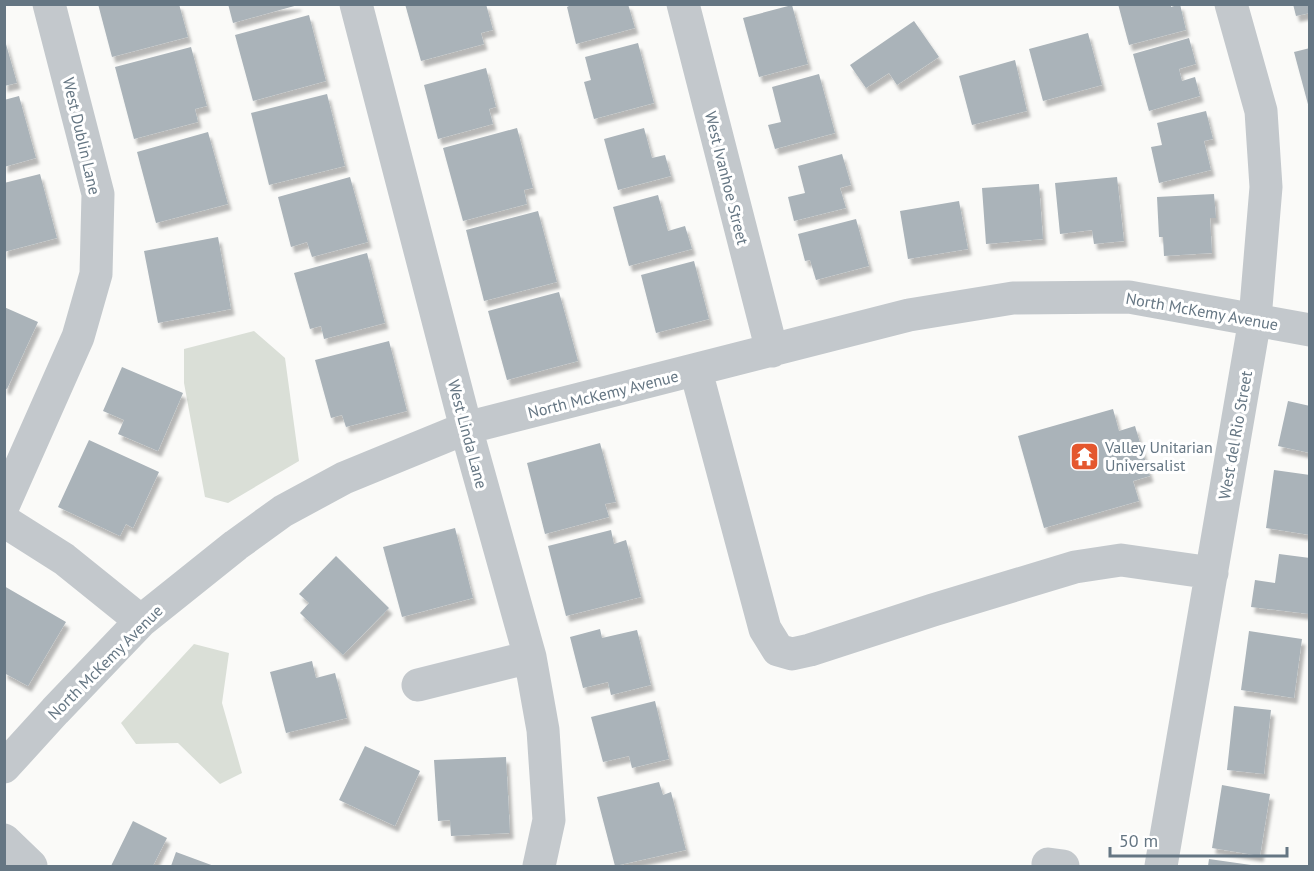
<svg xmlns="http://www.w3.org/2000/svg" width="1314" height="871" viewBox="0 0 1314 871" font-family="'PT Sans',sans-serif">
<style>
.green{fill:#dadfd7}
.building{fill:#aab3b9;filter:url(#shadow)}
.lines{fill:none;stroke-linecap:round;stroke-linejoin:round}
.minor{stroke:#c3c8cc;stroke-width:33}
.labels{text-anchor:middle;dominant-baseline:central;stroke-width:6;stroke-linejoin:round;paint-order:stroke}
.street-label{font-size:16px;fill:#657683;stroke:#fff}
.poi-label{font-size:16px;fill:#657683;stroke:#fff;text-anchor:start}
</style>
<defs>
<filter id="shadow"><feDropShadow dx="3.5" dy="6" stdDeviation="1.5" flood-color="#0004"/></filter>
</defs>
<rect width="100%" height="100%" fill="#fafaf8"/>
<path class="green" d="M 254,331 L 285,358 L 299,461 L 228,503 L 205,497 L 184,383 L 184,349 Z
M 194,644 L 229,653 L 222,703 L 242,773 L 220,784 L 178,743 L 136,744 L 121,723 Z"/>
<path class="building" d="M 98,4 L 179,4 L 188,37 L 112,57 Z
M 228,4 L 298,4 L 298,5 L 233,23 Z
M 405,4 L 486,4 L 493,30 L 481,33 L 484,44 L 421,61 Z
M 628,4 L 635,28 L 576,44 L 567,7 L 573,4 Z
M 1118,4 L 1171,4 L 1171,7 L 1180,4 L 1186,30 L 1129,45 Z
M 1293,4 L 1310,4 L 1310,13 L 1296,16 Z
M 792,5 L 808,64 L 759,77 L 743,18 Z
M 309,15 L 326,81 L 253,101 L 235,35 Z
M 914,21 L 939,57 L 897,85 L 889,73 L 866,88 L 850,65 Z
M 1088,33 L 1102,85 L 1043,101 L 1029,49 Z
M 4,37 L 17,83 L 4,86 Z
M 1189,38 L 1196,64 L 1179,69 L 1182,81 L 1195,77 L 1200,96 L 1149,111 L 1133,54 Z
M 638,43 L 654,103 L 594,119 L 584,82 L 591,80 L 585,57 Z
M 191,47 L 207,106 L 195,109 L 198,122 L 134,139 L 115,67 Z
M 1310,48 L 1310,108 L 1309,108 L 1294,52 Z
M 1015,60 L 1027,111 L 972,125 L 959,76 Z
M 486,68 L 496,107 L 489,109 L 493,124 L 438,139 L 424,85 Z
M 819,74 L 835,133 L 775,149 L 768,125 L 781,122 L 772,87 Z
M 327,94 L 345,166 L 269,185 L 251,113 Z
M 19,96 L 36,158 L 4,167 L 4,100 Z
M 1206,111 L 1213,139 L 1204,141 L 1211,170 L 1159,183 L 1151,147 L 1162,145 L 1157,123 Z
M 517,128 L 533,188 L 524,190 L 527,204 L 463,221 L 443,148 Z
M 644,128 L 652,158 L 665,155 L 671,176 L 618,190 L 604,139 Z
M 208,132 L 228,204 L 156,223 L 137,152 Z
M 842,154 L 851,185 L 840,188 L 846,208 L 794,221 L 788,197 L 805,193 L 798,166 Z
M 40,174 L 57,238 L 4,252 L 4,183 Z
M 350,177 L 368,242 L 312,257 L 307,242 L 291,247 L 278,197 Z
M 1117,177 L 1124,241 L 1094,244 L 1092,230 L 1060,234 L 1055,183 Z
M 1039,184 L 1043,239 L 986,244 L 982,188 Z
M 1214,194 L 1216,218 L 1210,218 L 1212,253 L 1164,256 L 1163,237 L 1159,237 L 1157,197 Z
M 658,195 L 668,231 L 685,226 L 692,249 L 629,266 L 613,207 Z
M 959,201 L 968,249 L 908,259 L 900,211 Z
M 538,211 L 557,282 L 484,301 L 466,230 Z
M 856,219 L 869,266 L 816,280 L 810,260 L 805,261 L 798,234 Z
M 218,237 L 231,309 L 158,323 L 144,251 Z
M 367,253 L 385,323 L 324,339 L 321,326 L 310,329 L 294,273 Z
M 694,261 L 709,319 L 656,333 L 641,275 Z
M 559,292 L 578,361 L 507,380 L 488,311 Z
M 4,307 L 38,322 L 7,389 L 4,388 Z
M 389,341 L 407,411 L 346,427 L 342,415 L 331,418 L 315,360 Z
M 122,367 L 183,393 L 158,451 L 118,434 L 124,420 L 103,411 Z
M 1288,401 L 1310,406 L 1310,453 L 1278,446 Z
M 1113,409 L 1119,431 L 1135,426 L 1150,476 L 1133,481 L 1139,501 L 1044,528 L 1018,436 Z
M 89,440 L 159,472 L 133,528 L 126,524 L 120,536 L 58,507 Z
M 600,443 L 616,502 L 605,504 L 609,517 L 545,534 L 527,463 Z
M 1274,470 L 1310,475 L 1310,535 L 1266,528 Z
M 455,528 L 473,598 L 402,617 L 383,547 Z
M 611,530 L 614,544 L 626,540 L 641,597 L 566,616 L 548,546 Z
M 1279,554 L 1310,558 L 1309,614 L 1251,607 L 1255,580 L 1275,583 Z
M 336,556 L 389,608 L 343,655 L 300,613 L 309,603 L 299,594 Z
M 4,586 L 66,622 L 28,686 L 4,673 Z
M 600,629 L 602,638 L 637,630 L 651,685 L 611,695 L 608,682 L 583,688 L 570,637 Z
M 1249,631 L 1302,639 L 1294,698 L 1241,690 Z
M 312,661 L 316,678 L 335,673 L 347,718 L 286,733 L 270,672 Z
M 655,701 L 669,759 L 632,768 L 629,756 L 603,762 L 591,717 Z
M 1234,706 L 1271,710 L 1264,774 L 1227,770 Z
M 365,746 L 420,771 L 395,826 L 339,800 Z
M 506,757 L 510,833 L 451,836 L 450,820 L 438,821 L 434,760 Z
M 659,782 L 663,795 L 671,792 L 686,850 L 615,866 L 597,797 Z
M 1222,785 L 1270,794 L 1260,856 L 1212,848 Z
M 133,821 L 167,838 L 153,866 L 111,866 Z
M 176,852 L 214,866 L 171,866 Z
M 1209,859 L 1251,865 L 1251,866 L 1208,866 Z"/>
<g class="lines">
<path class="minor" d="M 356,4 L 466,428 L 530,657 L 543,730 L 549,820 L 539,866
M 683,4 L 772,351
M 696,371 L 765,629 L 778,650 L 792,654 L 810,650 L 933,610 L 1075,567 L 1121,560 L 1212,573
M 4,504 L 78,337 L 96,274 L 98,194 L 49,4
M 4,521 L 64,559 L 141,621
M 418,685 L 530,657
M 4,767 L 55,711 L 141,621 L 236,545 L 283,511 L 344,478 L 466,428 L 909,315 L 1013,298 L 1129,297 L 1310,330
M 4,840 L 31,866
M 1048,864 L 1063,866
M 1161,866 L 1255,319 L 1266,187 L 1261,111 L 1231,4"/>
</g>
<defs>
<symbol id="temple-square" viewBox="-11 -11 22 22"><rect x="-9" y="-9" width="18" height="18" rx="4" fill="#e4572e" stroke="#fff"/><path d="M0-6L5-2H3V0L6.5 2.5H4V6H1.5V3h-3V6H-4V2.5H-6.5L-3 0V-2H-5Z" fill="#fff"/></symbol>
</defs>
<g fill-rule="evenodd">
<use href="#temple-square" x="1068" y="440" width="33" height="33"/>
</g>
<g class="labels">
<g class="street-label">
<text transform="translate(82 136) rotate(77)">West Dublin Lane</text>
<text transform="translate(727 178) rotate(76)">West Ivanhoe Street</text>
<text transform="translate(1202 311) rotate(10)">North McKemy Avenue</text>
<text transform="translate(603 394) rotate(-14)">North McKemy Avenue</text>
<text transform="translate(468 434) rotate(75)">West Linda Lane</text>
<text transform="translate(1235 435) rotate(-80)">West del Rio Street</text>
<text transform="translate(105 662) rotate(-45)">North McKemy Avenue</text>
</g>
<g class="poi-label">
<text x="1105" y="447">Valley Unitarian<tspan x="1105" dy="18">Universalist</tspan></text>
</g>
</g>
<rect width="1314" height="871" fill="none" stroke="#657683" stroke-width="12"/>
<path d="M1110 847v9h177v-9" fill="none" stroke="#657683" stroke-width="3"/>
<text x="1119" y="847" font-size="18" fill="#657683" stroke="#ffffff" stroke-width="4.5" paint-order="stroke">50 m</text>
</svg>
